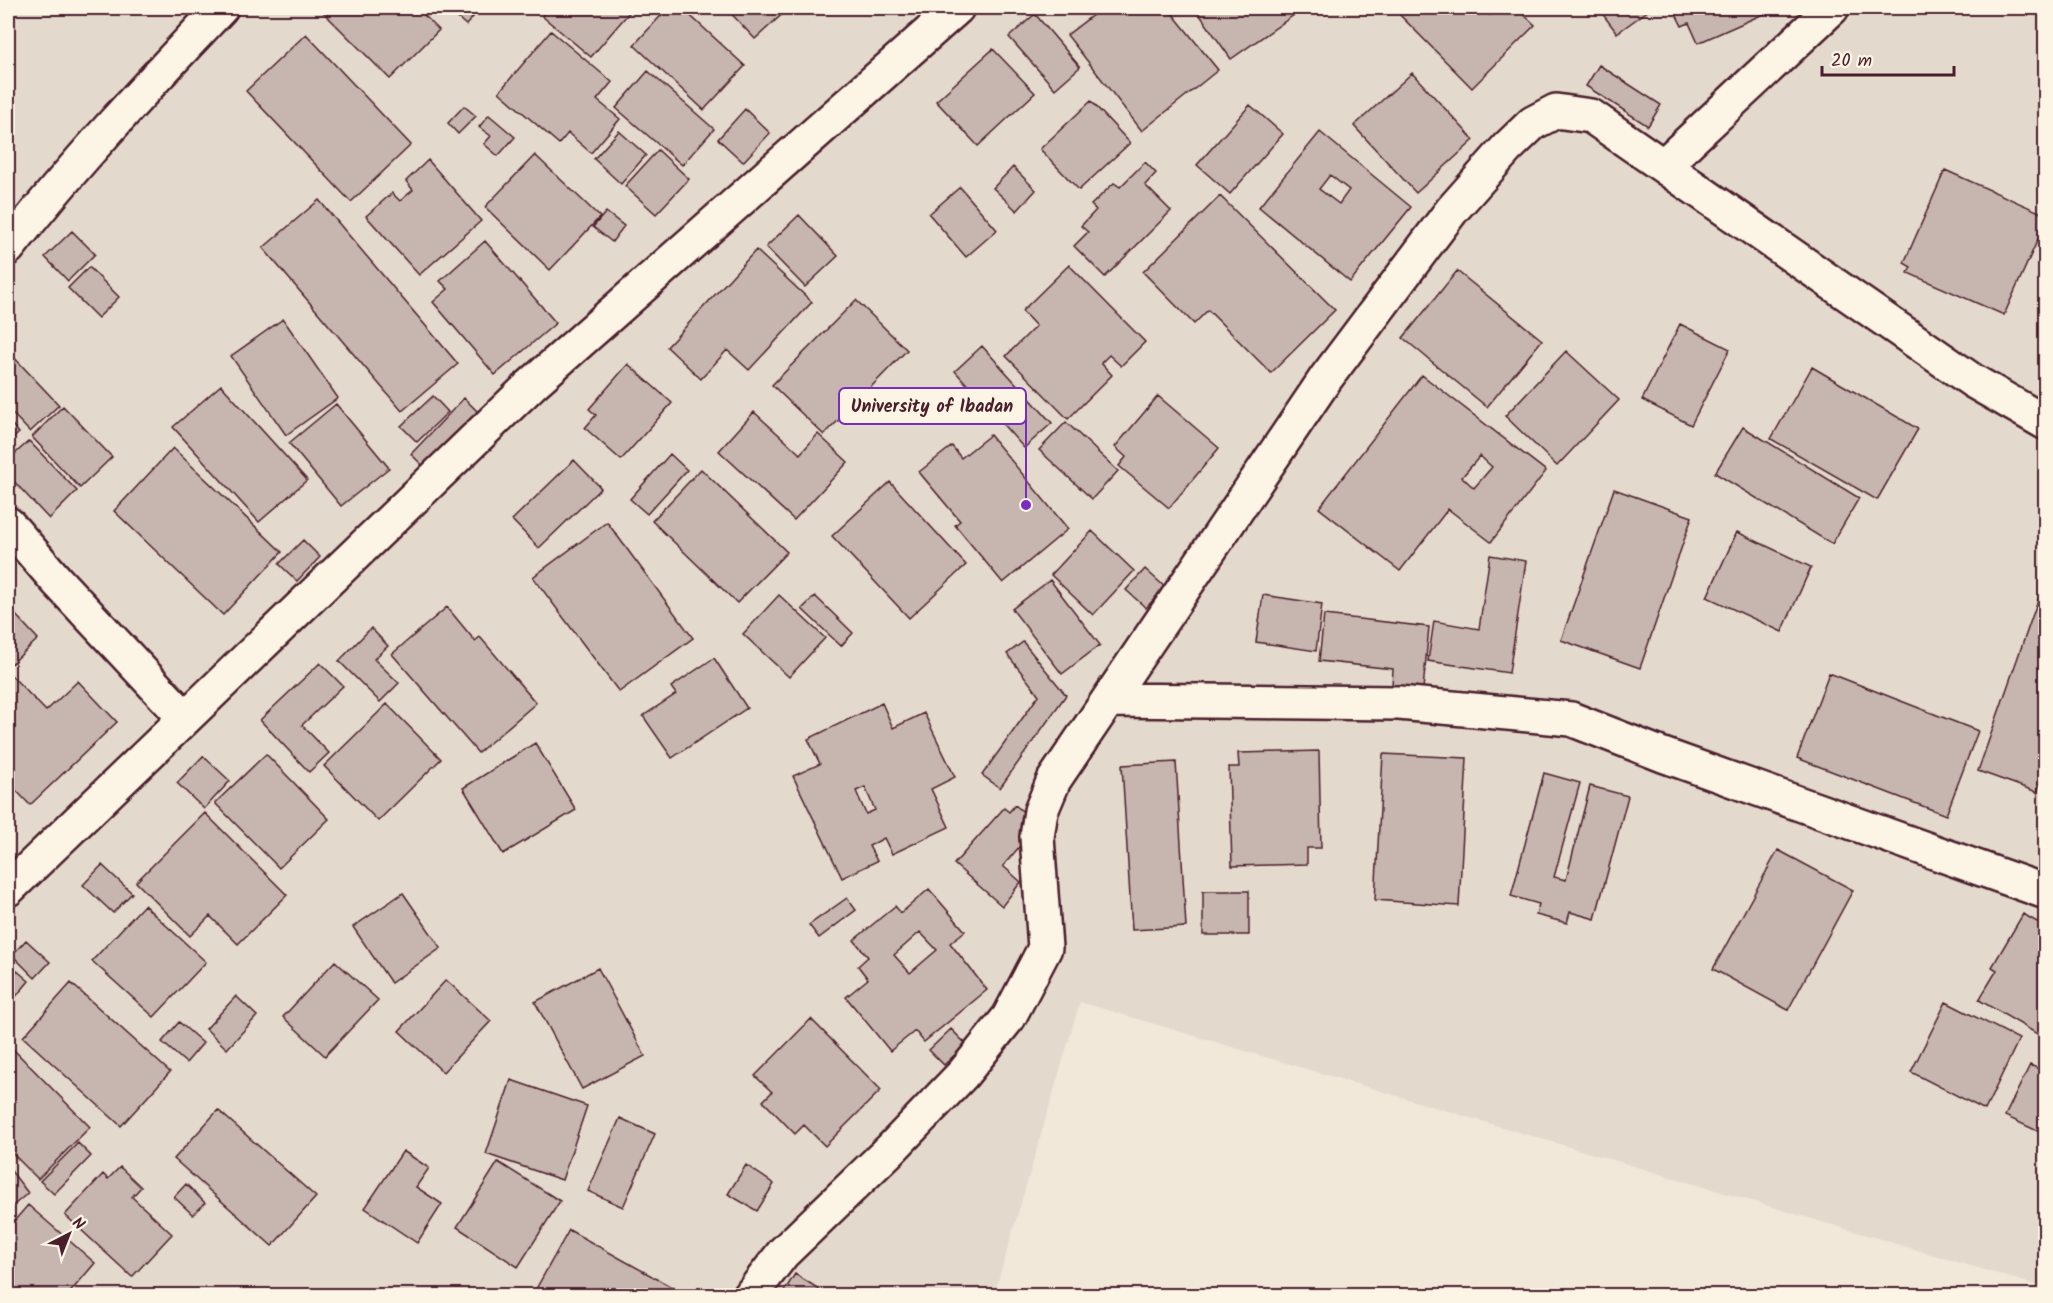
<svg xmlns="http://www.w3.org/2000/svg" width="2053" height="1303" viewBox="0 0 2053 1303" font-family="Kalam,sans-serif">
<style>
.built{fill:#e4d9cd}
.building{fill:#c7b6af;stroke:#4a1f2b;stroke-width:1.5;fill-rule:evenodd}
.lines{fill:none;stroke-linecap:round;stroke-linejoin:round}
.minor-casing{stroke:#4a1f2b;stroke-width:38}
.minor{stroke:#fcf5e5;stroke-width:33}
.leader{fill:none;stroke:#7b2cbf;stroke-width:2}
.callout-dot{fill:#7b2cbf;stroke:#fcf5e5;stroke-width:2}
.callout{fill:#fcf5e5;stroke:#7b2cbf;stroke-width:2}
.callout-label{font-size:18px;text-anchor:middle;font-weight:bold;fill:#4a1f2b}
</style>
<rect width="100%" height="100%" fill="#f1e8da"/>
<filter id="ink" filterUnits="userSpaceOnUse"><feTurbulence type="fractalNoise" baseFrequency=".0167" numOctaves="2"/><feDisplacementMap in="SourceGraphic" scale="12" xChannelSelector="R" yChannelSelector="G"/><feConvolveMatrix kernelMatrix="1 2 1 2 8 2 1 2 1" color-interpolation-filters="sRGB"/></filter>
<g filter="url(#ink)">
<path class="built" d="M 8,8 L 2045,8 L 2045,1288 L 1080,1002 L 994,1295 L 8,1295 Z"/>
<path class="building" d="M 319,8 L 417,8 L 439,30 L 390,79 Z
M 446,8 L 481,8 L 466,25 Z
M 549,8 L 633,8 L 591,57 L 542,16 Z
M 668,8 L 682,8 L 745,66 L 704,110 L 634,45 Z
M 726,8 L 789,8 L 755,39 Z
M 1102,8 L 1168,8 L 1218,70 L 1142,131 L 1067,35 Z
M 1195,8 L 1304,8 L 1231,59 Z
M 1402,8 L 1482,8 L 1490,15 L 1498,8 L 1517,8 L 1535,25 L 1472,88 L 1397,12 Z
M 1598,8 L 1647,8 L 1649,10 L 1617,33 Z
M 1673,8 L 1777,8 L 1698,43 L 1689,23 L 1682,26 Z
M 1035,14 L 1080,67 L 1055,89 L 1009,37 Z
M 551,31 L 612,82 L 597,100 L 620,119 L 591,153 L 568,133 L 559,144 L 499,92 Z
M 306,34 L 411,145 L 351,202 L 246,91 Z
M 993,49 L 1035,93 L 978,146 L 936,101 Z
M 1599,65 L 1661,105 L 1648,126 L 1586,86 Z
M 648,71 L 714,129 L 682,165 L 616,108 Z
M 1412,73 L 1474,140 L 1416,193 L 1354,126 Z
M 1091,101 L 1130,143 L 1079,190 L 1040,149 Z
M 1250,105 L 1283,134 L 1230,194 L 1197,165 Z
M 464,106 L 476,116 L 458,134 L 448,123 Z
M 745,109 L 770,133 L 743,162 L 718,139 Z
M 489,115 L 515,137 L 498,156 L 484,144 L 491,136 L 479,127 Z
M 619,131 L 646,155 L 621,184 L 594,159 Z
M 1320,132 L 1411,207 L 1350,282 L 1259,207 ZM 1330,175 L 1349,190 L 1339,204 L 1319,189 Z
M 658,150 L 689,179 L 656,214 L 625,186 Z
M 535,155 L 600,217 L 550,270 L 485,207 Z
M 428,160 L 481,221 L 419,275 L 366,216 L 392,193 L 400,201 L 413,190 L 406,181 Z
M 1145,162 L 1156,173 L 1145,185 L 1171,211 L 1105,277 L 1074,246 L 1088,232 L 1081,226 L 1096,210 L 1091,205 L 1114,183 L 1120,187 Z
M 1013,167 L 1036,190 L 1017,211 L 993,188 Z
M 1945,170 L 2046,215 L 2046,221 L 2004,315 L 1908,273 L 1911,267 L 1904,263 Z
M 960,187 L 997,230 L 966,257 L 929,214 Z
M 1220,196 L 1335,310 L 1271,373 L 1208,310 L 1194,324 L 1143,272 Z
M 319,200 L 458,364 L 402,411 L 263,248 Z
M 606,212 L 624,226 L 612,242 L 593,227 Z
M 799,215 L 838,256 L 805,287 L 766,247 Z
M 72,231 L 95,254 L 68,281 L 45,257 Z
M 485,241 L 556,323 L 495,375 L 433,302 L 448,289 L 440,281 Z
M 756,250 L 812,302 L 749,370 L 727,350 L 701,379 L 667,347 Z
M 1069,265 L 1145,342 L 1121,366 L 1109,355 L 1101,363 L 1112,375 L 1068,419 L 1006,356 L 1036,326 L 1022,311 Z
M 89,267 L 119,297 L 98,318 L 68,288 Z
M 1457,271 L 1542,340 L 1487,407 L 1403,338 Z
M 856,300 L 907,350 L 824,435 L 772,385 Z
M 283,319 L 338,398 L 286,435 L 231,356 Z
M 1680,324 L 1730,349 L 1691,425 L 1642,400 Z
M 982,346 L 1052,423 L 1024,448 L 955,371 Z
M 8,351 L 59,405 L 30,432 L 8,409 Z
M 1566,351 L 1619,400 L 1557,466 L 1505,416 Z
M 628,364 L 672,403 L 621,460 L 585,428 L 596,415 L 589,409 Z
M 1812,367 L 1918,429 L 1877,500 L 1771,439 Z
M 1422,375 L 1546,471 L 1491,542 L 1448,509 L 1400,571 L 1319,508 ZM 1480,456 L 1492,467 L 1474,488 L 1462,477 Z
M 221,385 L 307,480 L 259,522 L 173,427 Z
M 433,396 L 448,412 L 417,442 L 401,426 Z
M 1158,396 L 1219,448 L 1169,508 L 1119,466 L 1126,457 L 1115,447 Z
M 464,398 L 480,414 L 427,470 L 411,454 Z
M 336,404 L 389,468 L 341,506 L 289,443 Z
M 63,406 L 112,457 L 80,488 L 32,437 Z
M 754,412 L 800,454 L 818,434 L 848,462 L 794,520 L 719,451 Z
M 8,420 L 19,433 L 8,443 Z
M 1066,422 L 1118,471 L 1092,499 L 1039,450 Z
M 1743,427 L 1859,498 L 1832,544 L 1715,473 Z
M 990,435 L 1068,529 L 1003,583 L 955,525 L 960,521 L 919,472 L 952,446 L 961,458 Z
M 29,441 L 77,491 L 49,519 L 8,475 L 8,460 Z
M 173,448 L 282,552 L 223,615 L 114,511 Z
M 670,454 L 687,470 L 647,514 L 630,499 Z
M 574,460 L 601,488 L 539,548 L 512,520 Z
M 701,469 L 787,552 L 737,603 L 652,521 Z
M 890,482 L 966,565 L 909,618 L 832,536 Z
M 1614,489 L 1692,517 L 1640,668 L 1561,640 Z
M 607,522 L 693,638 L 619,692 L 533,577 Z
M 1092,531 L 1134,571 L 1093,615 L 1051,575 Z
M 1737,532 L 1811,567 L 1782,632 L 1707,597 Z
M 303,540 L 320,557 L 297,581 L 279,564 Z
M 1490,555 L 1526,561 L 1509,673 L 1428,661 L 1434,621 L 1479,629 Z
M 1145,569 L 1165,587 L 1146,608 L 1126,590 Z
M 2046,577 L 2046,766 L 2037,792 L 1978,771 Z
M 1050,580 L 1100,645 L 1062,674 L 1012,609 Z
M 779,595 L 825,638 L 789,677 L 743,634 Z
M 1263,595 L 1322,604 L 1316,651 L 1256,642 Z
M 815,596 L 853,633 L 841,646 L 802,609 Z
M 447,607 L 475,641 L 480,637 L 536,703 L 478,753 L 392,654 Z
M 13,612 L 38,639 L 8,667 L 8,618 Z
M 1324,615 L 1429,627 L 1423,689 L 1392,686 L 1393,669 L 1319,661 Z
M 371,628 L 388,646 L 374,659 L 399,683 L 380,702 L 339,661 Z
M 1023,642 L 1066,695 L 1000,788 L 982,775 L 1039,695 L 1007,654 Z
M 714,658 L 747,708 L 672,758 L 643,716 L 676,694 L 671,687 Z
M 320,663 L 343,686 L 302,725 L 329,753 L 309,772 L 260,720 Z
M 8,672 L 46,711 L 78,681 L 117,722 L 30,805 L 8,782 Z
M 1829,673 L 1978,731 L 1946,815 L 1797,758 Z
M 882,703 L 893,728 L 924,713 L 955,777 L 931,789 L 949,827 L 892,854 L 884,838 L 869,846 L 877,861 L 842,878 L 793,776 L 820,764 L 808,739 ZM 865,787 L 875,810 L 866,814 L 856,791 Z
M 387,704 L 441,759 L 378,821 L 324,766 Z
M 535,743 L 576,810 L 503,854 L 463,788 Z
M 1319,751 L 1321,848 L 1307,848 L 1307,864 L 1232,866 L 1229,767 L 1239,767 L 1238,753 Z
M 266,754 L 329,819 L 279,868 L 215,803 Z
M 1383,754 L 1467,758 L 1459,906 L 1375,900 Z
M 203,756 L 230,781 L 204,809 L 177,783 Z
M 1176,762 L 1186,927 L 1132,930 L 1122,765 Z
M 1544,773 L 1580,783 L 1554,877 L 1566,880 L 1590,786 L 1628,796 L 1595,919 L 1570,912 L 1567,923 L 1536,915 L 1539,904 L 1511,896 Z
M 1015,805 L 1032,819 L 1032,832 L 1003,866 L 1021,882 L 1002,906 L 954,864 L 1004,808 L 1009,812 Z
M 205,813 L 287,895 L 238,944 L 210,916 L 190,936 L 136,882 Z
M 1778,850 L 1853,890 L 1788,1010 L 1713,969 Z
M 102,865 L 132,893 L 113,913 L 83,885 Z
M 929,889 L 965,931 L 950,943 L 987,990 L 924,1042 L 915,1031 L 890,1051 L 846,997 L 868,979 L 858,966 L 868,957 L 854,940 L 895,906 L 901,913 ZM 920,932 L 937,950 L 910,973 L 894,955 Z
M 1203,891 L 1249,891 L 1249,935 L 1203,935 Z
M 403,893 L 441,948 L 391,983 L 353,927 Z
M 847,898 L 856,910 L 819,938 L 809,925 Z
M 144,905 L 206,962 L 154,1017 L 92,961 Z
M 2023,914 L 2046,927 L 2046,1024 L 2039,1035 L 1979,1000 L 1997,970 L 1992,967 Z
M 26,940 L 50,962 L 35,978 L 12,955 Z
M 335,961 L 378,1000 L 325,1056 L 283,1017 Z
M 8,963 L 29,981 L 8,1006 Z
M 598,968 L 645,1056 L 582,1089 L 535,1002 Z
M 446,980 L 491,1021 L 443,1072 L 399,1031 Z
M 71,983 L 170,1072 L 121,1126 L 23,1037 Z
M 236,996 L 257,1016 L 227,1049 L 206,1029 Z
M 1946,1002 L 2019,1039 L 1985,1110 L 1911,1072 Z
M 811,1019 L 881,1090 L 825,1146 L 804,1125 L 795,1134 L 763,1101 L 772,1092 L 755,1076 Z
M 179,1022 L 203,1043 L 186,1063 L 162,1042 Z
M 951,1029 L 966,1044 L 944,1065 L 929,1050 Z
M 12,1048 L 90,1127 L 38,1179 L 8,1149 L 8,1052 Z
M 2030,1065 L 2046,1072 L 2046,1135 L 2005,1116 Z
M 511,1080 L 587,1106 L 562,1180 L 486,1154 Z
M 218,1110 L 316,1197 L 272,1246 L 174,1159 Z
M 620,1118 L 655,1134 L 623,1207 L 588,1191 Z
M 78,1143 L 91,1156 L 54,1194 L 40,1181 Z
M 403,1151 L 429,1168 L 416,1187 L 442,1204 L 417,1243 L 365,1208 Z
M 498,1162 L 560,1201 L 518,1267 L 457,1227 Z
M 746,1165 L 774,1184 L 757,1211 L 728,1194 Z
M 8,1167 L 28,1193 L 8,1210 Z
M 120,1167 L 141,1187 L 132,1197 L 172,1234 L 132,1277 L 65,1215 L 103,1174 L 108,1179 Z
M 186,1184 L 205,1203 L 193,1215 L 174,1197 Z
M 28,1205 L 95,1263 L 67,1296 L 21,1296 L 8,1284 L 8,1228 Z
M 569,1230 L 686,1295 L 686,1296 L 547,1296 L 536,1289 Z
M 795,1274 L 819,1289 L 815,1296 L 781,1296 Z"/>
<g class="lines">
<defs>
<path id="minor" d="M 1663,166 L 1832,8
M 8,248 C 74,164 148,85 221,8
M 8,524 L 57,581 L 185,718
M 1109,700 L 1399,703 L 1571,719 L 1663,755 L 2046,892
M 8,889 L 531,385 L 957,8
M 750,1296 L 783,1253 L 891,1149 L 963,1074 L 1009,1017 L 1045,948 L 1037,837 L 1041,811 L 1054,780 L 1326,378 L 1452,210 L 1507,148 L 1533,123 L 1556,111 L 1591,116 L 1973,381 L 2046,423"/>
</defs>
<use href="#minor" class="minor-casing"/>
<use href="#minor" class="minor"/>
</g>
</g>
<path class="leader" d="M1026 505L1026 406"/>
<circle class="callout-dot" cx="1026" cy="505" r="6"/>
<rect class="callout" x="839" y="388" width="187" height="36" rx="6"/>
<g class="callout-label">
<text x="932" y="412">University of Ibadan</text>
</g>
<rect width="2053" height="1303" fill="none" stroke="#fcf5e5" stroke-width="30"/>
<rect x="15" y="15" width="2023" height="1273" fill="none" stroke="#4a1f2b" stroke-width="2" filter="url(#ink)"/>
<g transform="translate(69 1234) rotate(42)" stroke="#fcf5e5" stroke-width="4.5" paint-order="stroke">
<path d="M0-4.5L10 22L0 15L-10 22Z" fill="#4a1f2b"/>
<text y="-9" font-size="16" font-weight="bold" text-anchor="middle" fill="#4a1f2b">N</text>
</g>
<path d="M1822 66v9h132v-9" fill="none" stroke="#4a1f2b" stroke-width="3"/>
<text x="1831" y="66" font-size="18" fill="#4a1f2b" stroke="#fcf5e5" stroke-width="4.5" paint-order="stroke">20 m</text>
</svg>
